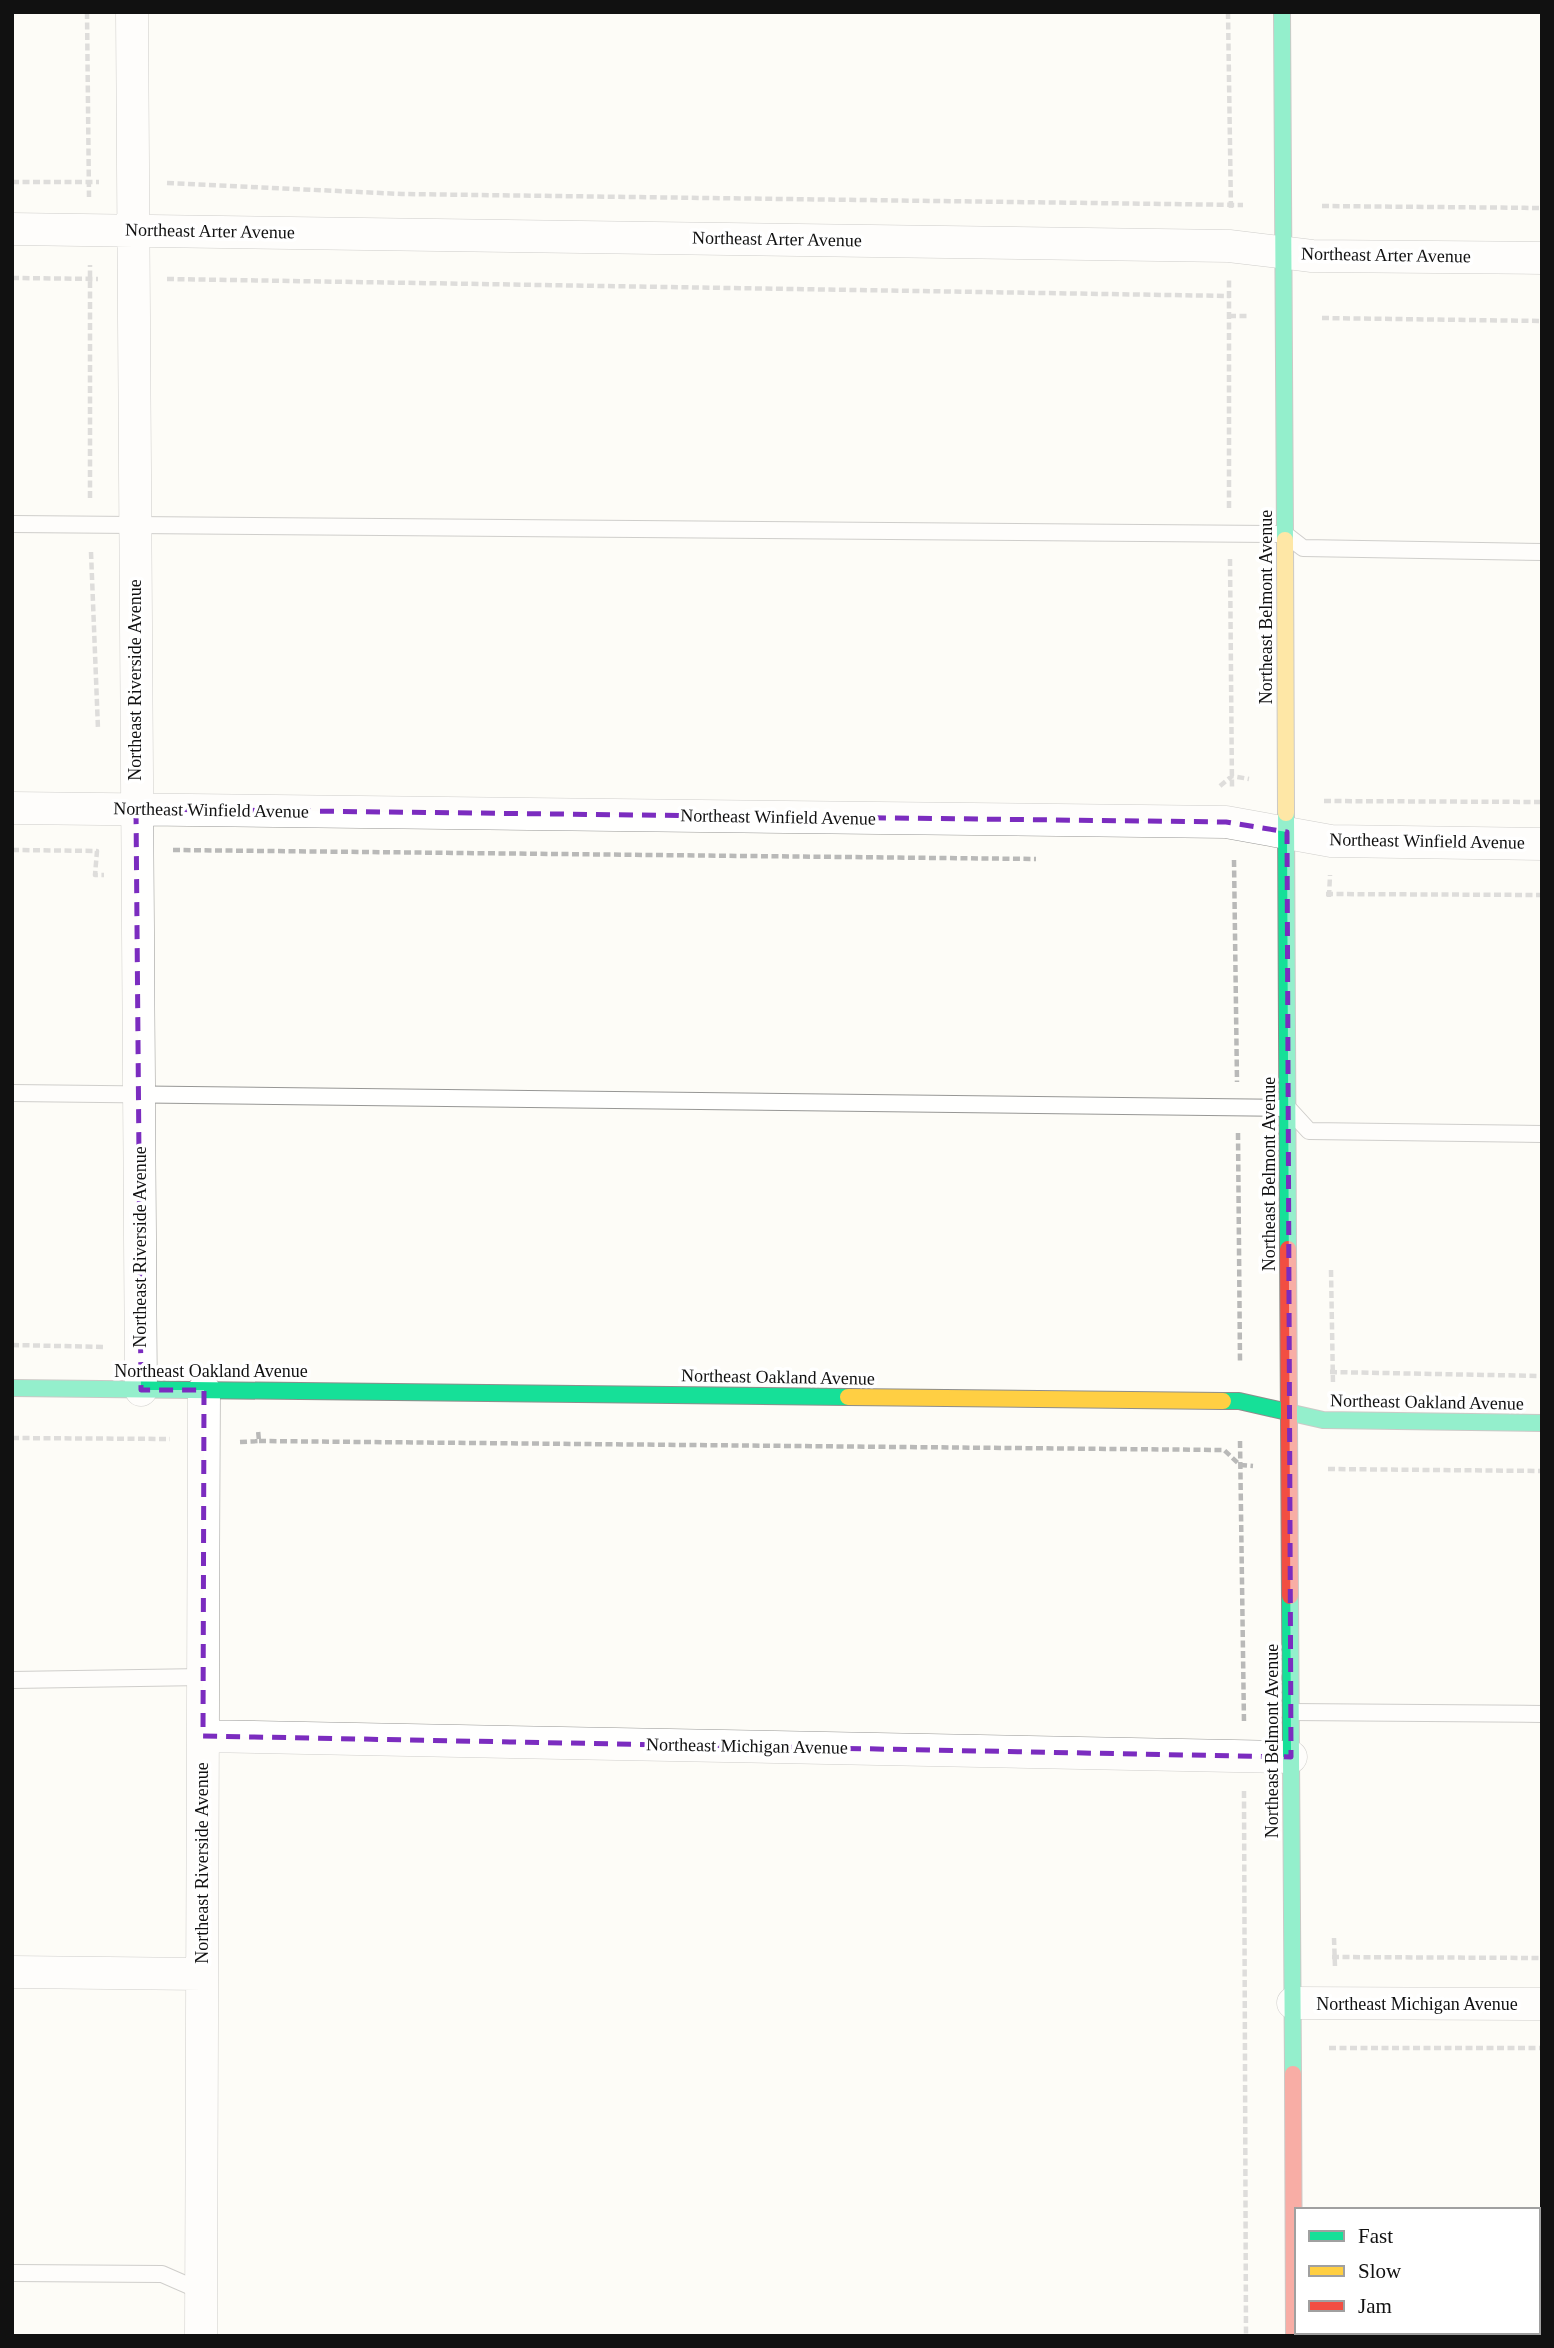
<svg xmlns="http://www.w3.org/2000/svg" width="1554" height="2348" viewBox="0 0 1554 2348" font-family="Georgia,serif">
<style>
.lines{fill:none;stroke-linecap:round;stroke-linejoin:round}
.lane-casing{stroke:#979795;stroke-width:18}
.street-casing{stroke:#979795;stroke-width:33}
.fast-casing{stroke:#8e8d8b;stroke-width:18}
.slow-casing{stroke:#8e8d8b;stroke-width:18}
.jam-casing{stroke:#8e8d8b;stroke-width:18}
.path{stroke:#b9b9b8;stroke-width:4.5;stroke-dasharray:7 3.5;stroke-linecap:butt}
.lane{stroke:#fffffe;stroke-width:16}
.street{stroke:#fffffe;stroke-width:32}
.fast{stroke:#16e098;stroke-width:16}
.slow{stroke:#ffcf43;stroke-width:16}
.jam{stroke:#f24e42;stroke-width:16}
.marked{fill:none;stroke:#7b2cbf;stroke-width:5;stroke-dasharray:14 9;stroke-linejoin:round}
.labels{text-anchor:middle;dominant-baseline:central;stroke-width:7;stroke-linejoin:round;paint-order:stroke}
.street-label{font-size:18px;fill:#111;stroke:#fff}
</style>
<rect width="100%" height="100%" fill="#fdfcf7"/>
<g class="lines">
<defs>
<path id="lane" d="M 12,524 L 1285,534 L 1303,548 L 1542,552
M 12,1093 L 1288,1108 L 1309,1131 L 1542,1134
M 12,1680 L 203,1677
M 1291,1712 L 1542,1714
M 12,2273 L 162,2274 L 201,2291
M 1538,2292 L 1542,2292"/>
<path id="street" d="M 132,12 L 141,1390
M 12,229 L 1229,246 L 1312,256 L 1542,258
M 12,808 L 1226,822 L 1331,841 L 1542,844
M 203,1736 L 1291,1757
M 12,1972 L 202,1974
M 1293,2003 L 1542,2004
M 201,2336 L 204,1390"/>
<path id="fast" d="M 1282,12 L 1285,540
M 1286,813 L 1288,1249
M 12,1388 L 848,1397
M 1223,1401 L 1239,1401 L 1323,1420 L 1542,1423
M 1290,1596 L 1293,2074"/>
<path id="slow" d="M 1285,540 L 1286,813
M 848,1397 L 1223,1401"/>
<path id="jam" d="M 1288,1249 L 1290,1596
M 1293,2074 L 1294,2336"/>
</defs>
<use href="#lane" class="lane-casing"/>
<use href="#street" class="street-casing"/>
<use href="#fast" class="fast-casing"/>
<use href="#slow" class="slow-casing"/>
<use href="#jam" class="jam-casing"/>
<path class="path" d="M 87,12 L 89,197
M 1228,12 L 1231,211
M 12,182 L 99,182
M 167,183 L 402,194 L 1243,205
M 1322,206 L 1542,208
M 12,278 L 98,279
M 167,279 L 1230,296
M 1229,316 L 1247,316
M 1322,318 L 1542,321
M 90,498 L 90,265
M 1229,508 L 1229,279
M 91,552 L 98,729
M 1230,559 L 1232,788
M 1220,786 L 1232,776 L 1249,779
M 1324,801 L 1542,802
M 12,850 L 97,851 L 95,875 L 104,875
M 173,850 L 1036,859
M 1234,860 L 1237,1082
M 1326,894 L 1542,895
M 1329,897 L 1330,875
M 1238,1133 L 1240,1362
M 1331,1270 L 1333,1384
M 12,1345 L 106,1347
M 1330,1372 L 1542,1376
M 12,1438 L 170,1439
M 259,1441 L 1224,1450 L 1240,1465 L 1253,1466
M 1240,1441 L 1244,1723
M 240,1442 L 259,1441 L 258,1430
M 1328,1469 L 1542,1471
M 1244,1791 L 1246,2336
M 1334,1938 L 1335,1967
M 1332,1957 L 1542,1958
M 1329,2048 L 1542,2048"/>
<use href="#lane" class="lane"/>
<use href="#street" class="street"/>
<use href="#fast" class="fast"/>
<use href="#slow" class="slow"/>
<use href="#jam" class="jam"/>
</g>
<path d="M0 0H1554V2348H0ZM 136,809 L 1226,822 L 1287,832 L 1291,1757 L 203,1736 L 204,1390 L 141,1390 Z" fill="#fdfcf7" fill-opacity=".55" fill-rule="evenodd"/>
<path class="marked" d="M 136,809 L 1226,822 L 1287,832 L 1291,1757 L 203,1736 L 204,1390 L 141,1390 Z"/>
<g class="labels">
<g class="street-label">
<text transform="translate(210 231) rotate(1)">Northeast Arter Avenue</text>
<text transform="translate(777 239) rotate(1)">Northeast Arter Avenue</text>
<text transform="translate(1386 255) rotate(1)">Northeast Arter Avenue</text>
<text transform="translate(1266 607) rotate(-90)">Northeast Belmont Avenue</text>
<text transform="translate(135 680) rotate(-90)">Northeast Riverside Avenue</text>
<text transform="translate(211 810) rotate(1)">Northeast Winfield Avenue</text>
<text transform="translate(778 817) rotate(1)">Northeast Winfield Avenue</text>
<text transform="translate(1427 841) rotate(1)">Northeast Winfield Avenue</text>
<text transform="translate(1269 1174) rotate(-90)">Northeast Belmont Avenue</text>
<text transform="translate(140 1247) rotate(-90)">Northeast Riverside Avenue</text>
<text x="211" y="1371">Northeast Oakland Avenue</text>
<text transform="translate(778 1377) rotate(1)">Northeast Oakland Avenue</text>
<text transform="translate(1427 1402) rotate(1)">Northeast Oakland Avenue</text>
<text transform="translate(1272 1741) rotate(-90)">Northeast Belmont Avenue</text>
<text transform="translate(747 1746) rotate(1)">Northeast Michigan Avenue</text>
<text transform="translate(202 1863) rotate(-90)">Northeast Riverside Avenue</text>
<text x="1417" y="2004">Northeast Michigan Avenue</text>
</g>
</g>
<rect width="1554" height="2348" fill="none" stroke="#111111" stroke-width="28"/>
<rect x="1295" y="2208" width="245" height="126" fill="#ffffff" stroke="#a0a0a0" stroke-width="2"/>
<rect x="1309" y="2231" width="35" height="10" fill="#16e098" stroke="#a0a0a0" stroke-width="2"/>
<text x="1358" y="2243" font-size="21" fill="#111111">Fast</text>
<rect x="1309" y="2266" width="35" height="10" fill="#ffcf43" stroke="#a0a0a0" stroke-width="2"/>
<text x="1358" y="2278" font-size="21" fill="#111111">Slow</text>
<rect x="1309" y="2301" width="35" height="10" fill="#f24e42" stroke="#a0a0a0" stroke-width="2"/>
<text x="1358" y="2313" font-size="21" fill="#111111">Jam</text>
</svg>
